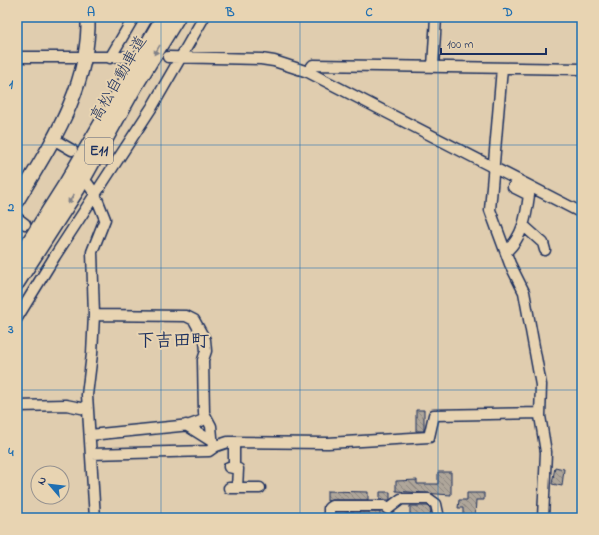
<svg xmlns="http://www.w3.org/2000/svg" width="599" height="535" viewBox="0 0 599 535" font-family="'Indie Flower','Klee One',sans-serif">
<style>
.building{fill:url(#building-back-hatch);stroke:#1b2f5e}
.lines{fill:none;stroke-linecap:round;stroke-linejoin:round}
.minor-casing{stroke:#1b2f5e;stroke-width:13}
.major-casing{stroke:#1b2f5e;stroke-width:16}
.highway-casing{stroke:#1b2f5e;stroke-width:18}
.minor{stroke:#e8d4b2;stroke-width:10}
.major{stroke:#e8d4b2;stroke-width:13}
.highway{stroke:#e8d4b2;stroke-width:15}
.oneway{fill:#828288}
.grid{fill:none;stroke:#1f6fb2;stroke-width:1;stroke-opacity:0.55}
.labels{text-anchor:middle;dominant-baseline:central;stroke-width:4;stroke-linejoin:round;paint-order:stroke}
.shield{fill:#e8d4b2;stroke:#586077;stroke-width:1}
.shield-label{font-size:15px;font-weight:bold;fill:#1b2f5e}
.street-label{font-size:16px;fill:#1b2f5e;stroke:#e8d4b2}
.quarter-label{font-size:18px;font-weight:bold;fill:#1b2f5e;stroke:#e8d4b2}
.neatline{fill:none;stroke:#1f6fb2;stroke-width:1.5}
.grid-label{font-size:13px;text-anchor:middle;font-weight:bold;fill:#1f6fb2}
</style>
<defs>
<pattern id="building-back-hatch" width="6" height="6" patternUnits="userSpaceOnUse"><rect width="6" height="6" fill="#afa69a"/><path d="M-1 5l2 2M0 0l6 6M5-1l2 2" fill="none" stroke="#8e8881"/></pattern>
</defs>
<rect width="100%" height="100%" fill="#e0cdaf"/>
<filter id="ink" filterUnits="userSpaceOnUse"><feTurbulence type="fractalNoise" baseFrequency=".025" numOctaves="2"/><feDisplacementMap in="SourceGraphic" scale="8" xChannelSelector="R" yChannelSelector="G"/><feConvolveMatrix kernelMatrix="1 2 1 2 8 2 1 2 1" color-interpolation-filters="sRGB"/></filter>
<g filter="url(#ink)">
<path class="building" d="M 416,410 L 424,410 L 424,431 L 416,431 Z
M 555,467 L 564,469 L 562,486 L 552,484 Z
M 438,472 L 451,472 L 451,495 L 396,491 L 396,481 L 417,480 L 417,484 L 438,484 Z
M 327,491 L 368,492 L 368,500 L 332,500 L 327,501 Z
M 380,492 L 390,492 L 390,500 L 380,500 Z
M 467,493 L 484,493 L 484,500 L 476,500 L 475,518 L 463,518 L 463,508 L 458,508 L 459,500 L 467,500 Z
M 410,506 L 428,506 L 430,508 L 431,518 L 410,517 Z
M 336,512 L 380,512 L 380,518 L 336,518 Z"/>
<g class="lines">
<defs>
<path id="minor" d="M 17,57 L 126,57
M 168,57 L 261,59 L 274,61 L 308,72 L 582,213
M 110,58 L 134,17
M 433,67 L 436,17
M 502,68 L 490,210 L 510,264 L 524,292 L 541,385 L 540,416 L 546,452 L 543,518
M 308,72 L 313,65 L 582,69
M 53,139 L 72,150
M 88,184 L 95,194 L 105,219 L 92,252 L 94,315 L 92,354 L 87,395 L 95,518
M 17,218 L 25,224
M 524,226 L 543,243 L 545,250
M 506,252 C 523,236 526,218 529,195 L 513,187 L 517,180
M 94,315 L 186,316 L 194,320 L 205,340 L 206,351 L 203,360 L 204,413 L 211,426 L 213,448
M 17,318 L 55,256 L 152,107 L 204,17
M 17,406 L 66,405 L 86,409
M 186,425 L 213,442
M 90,435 L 190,425 L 201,421 L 206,417
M 234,442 L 234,467
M 91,454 L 209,451 L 216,446 L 228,442 L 328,443 L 429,437 L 434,415 L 540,413
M 229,467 L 238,469 L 237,488
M 229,488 L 260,488
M 329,518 L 329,508 L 332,506 L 384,506 L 388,509 L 401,499 L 429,499 L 436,504 L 439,518"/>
<path id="major" d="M 17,201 C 51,144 90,87 88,17"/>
<path id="highway" d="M 17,262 L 67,183 L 164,17
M 17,282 L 77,189 L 134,87 L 177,17"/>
</defs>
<use href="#minor" class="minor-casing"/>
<use href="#major" class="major-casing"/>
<use href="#highway" class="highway-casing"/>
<use href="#minor" class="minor"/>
<use href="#major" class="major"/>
<use href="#highway" class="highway"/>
</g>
<defs><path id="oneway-solid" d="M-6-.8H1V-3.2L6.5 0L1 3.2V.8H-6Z"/></defs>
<g class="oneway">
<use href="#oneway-solid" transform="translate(157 50) rotate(121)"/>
<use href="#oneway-solid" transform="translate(71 199) rotate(123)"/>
</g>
</g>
<path class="grid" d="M 161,17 L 161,518M 300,17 L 300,518M 438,17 L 438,518M 17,145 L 582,145M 17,268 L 582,268M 17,390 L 582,390"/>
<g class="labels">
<rect class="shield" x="85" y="138" width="28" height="26" rx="3"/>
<g class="shield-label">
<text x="99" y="151">E11</text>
</g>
<g class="street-label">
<text transform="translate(119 79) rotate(-60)">高松自動車道</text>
</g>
<g class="quarter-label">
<text x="173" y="342">下吉田町</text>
</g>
</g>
<rect width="599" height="535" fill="none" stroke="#e8d4b2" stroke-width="44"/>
<g transform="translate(50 485) rotate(298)"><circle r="19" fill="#e8d4b2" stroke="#969290"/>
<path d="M0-3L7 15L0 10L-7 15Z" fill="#1f6fb2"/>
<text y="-6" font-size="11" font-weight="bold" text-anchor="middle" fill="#1b2f5e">N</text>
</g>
<path d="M441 48v6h105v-6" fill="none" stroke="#1b2f5e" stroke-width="2"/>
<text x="447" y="48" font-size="12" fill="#1b2f5e" stroke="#e8d4b2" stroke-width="3" paint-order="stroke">100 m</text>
<rect x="22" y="22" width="555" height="491" class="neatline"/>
<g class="grid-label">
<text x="91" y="16">A</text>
<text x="230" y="16">B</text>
<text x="369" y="16">C</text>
<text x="508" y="16">D</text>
<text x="11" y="88">1</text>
<text x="11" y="211">2</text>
<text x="11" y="333">3</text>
<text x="11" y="456">4</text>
</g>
</svg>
